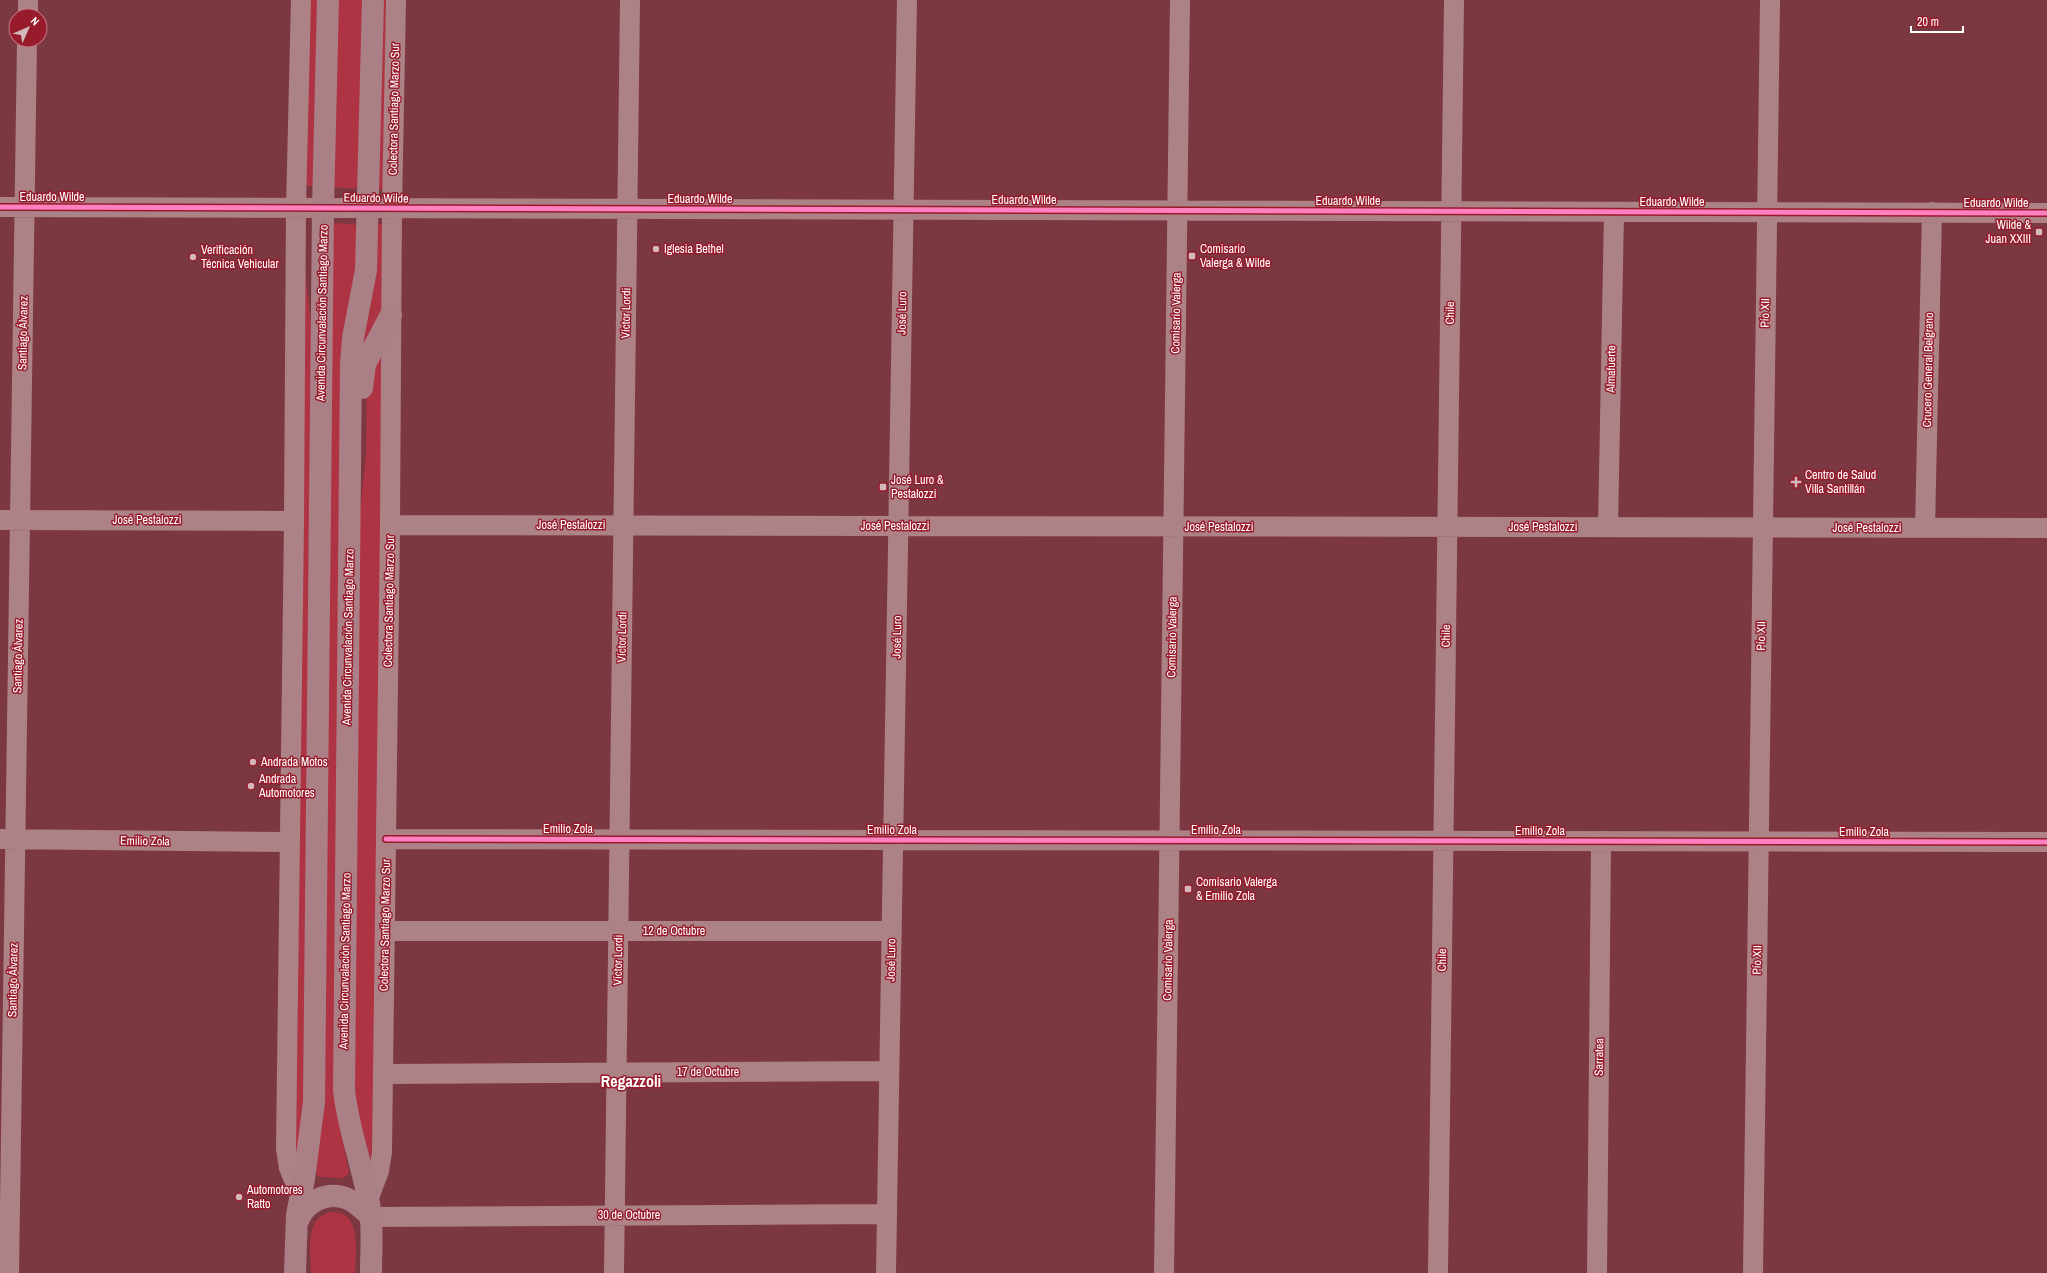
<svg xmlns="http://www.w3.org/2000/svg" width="2047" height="1273" viewBox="0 0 2047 1273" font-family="'Archivo Narrow',sans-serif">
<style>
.green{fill:#ae3444}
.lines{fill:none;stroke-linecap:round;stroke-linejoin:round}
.minor{stroke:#ad8287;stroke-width:20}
.major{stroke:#ab7f86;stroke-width:22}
.cycleway-casing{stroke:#981b2b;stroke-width:8}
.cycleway{stroke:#ff80c0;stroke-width:5}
.poi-dot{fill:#d1b9bc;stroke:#981b2b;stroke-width:1.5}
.labels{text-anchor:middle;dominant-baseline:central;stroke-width:3;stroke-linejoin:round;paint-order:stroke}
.street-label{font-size:12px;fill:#fff;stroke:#981b2b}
.poi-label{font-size:12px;fill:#fff;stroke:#981b2b;text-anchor:start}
.district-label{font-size:16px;font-weight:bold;fill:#fff;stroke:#981b2b}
</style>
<rect width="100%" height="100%" fill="#7b3840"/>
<path class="green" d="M 308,0 L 319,0 L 313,186 L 306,186 Z
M 338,0 L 363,0 L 358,187 L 354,189 L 334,187 Z
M 380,0 L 389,0 L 383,189 L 378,189 Z
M 336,223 L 357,225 L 336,1108 L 349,1173 L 344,1178 L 320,1177 L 315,1173 L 333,225 Z
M 377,224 L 382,224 L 384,227 L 382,310 L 363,353 L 361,336 Z
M 305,271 L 312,331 L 305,1089 L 297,1154 L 295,1156 Z
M 382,344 L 375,1094 L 371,1161 L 357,1114 L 353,1088 L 358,532 L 366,455 L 367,380 Z
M 330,1212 C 363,1210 355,1251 355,1273 L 311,1273 C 311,1252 304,1219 330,1212 Z"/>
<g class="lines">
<path class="minor" d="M 28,16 L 28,0
M 0,207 L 2047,213
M 0,520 L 294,521
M 390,525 L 2047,528
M 1608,527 L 1614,212
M 1925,528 L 1932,212
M 0,839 L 290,842
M 386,839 L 2047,842
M 385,931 L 892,931
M 383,1074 L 889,1071
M 301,1197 L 289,1168 L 286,1149 L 294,521 L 296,207 L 301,0
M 368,1200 L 379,1171 L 382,1152 L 390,525 L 392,208 L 396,0
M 371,1217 L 887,1214
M 9,1273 L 27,40
M 614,1273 L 630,0
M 886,1273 L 907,0
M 1164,1273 L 1180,0
M 1438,1273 L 1454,0
M 1597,1273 L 1601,841
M 1753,1273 L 1770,0"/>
<path class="major" d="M 362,388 L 365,364 L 391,315
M 297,1223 C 304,1202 327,1190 348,1199 C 357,1203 364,1210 371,1217
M 295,1273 L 297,1215 L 304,1179 L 314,1102 L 323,208 L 328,0
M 371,1273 C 371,1252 373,1230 370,1209 C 364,1169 348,1130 344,1090 L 351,364 L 353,338 L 366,270 L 373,0"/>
<defs>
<path id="cycleway" d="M 0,207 L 2047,213
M 386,839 L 2047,842"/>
</defs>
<use href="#cycleway" class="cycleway-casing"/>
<use href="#cycleway" class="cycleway"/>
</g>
<g class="poi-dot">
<rect x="2035" y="228" width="8" height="8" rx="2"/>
<circle cx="656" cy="249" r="4"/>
<rect x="1188" y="252" width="8" height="8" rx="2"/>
<circle cx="193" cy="257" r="4"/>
<path d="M1794 476h4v4h4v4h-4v4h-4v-4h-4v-4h4z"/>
<rect x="879" y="483" width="8" height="8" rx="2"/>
<circle cx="253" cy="762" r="4"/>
<circle cx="251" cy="786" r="4"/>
<rect x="1184" y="885" width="8" height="8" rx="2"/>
<circle cx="239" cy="1197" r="4"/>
</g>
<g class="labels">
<g class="street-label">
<text transform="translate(394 109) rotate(-89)">Colectora Santiago Marzo Sur</text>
<text x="52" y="197">Eduardo Wilde</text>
<text transform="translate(376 198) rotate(1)">Eduardo Wilde</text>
<text x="700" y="199">Eduardo Wilde</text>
<text x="1024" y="200">Eduardo Wilde</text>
<text x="1348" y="201">Eduardo Wilde</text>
<text x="1672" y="202">Eduardo Wilde</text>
<text x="1996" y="203">Eduardo Wilde</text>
<text transform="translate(322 313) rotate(-89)">Avenida Circunvalación Santiago Marzo</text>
<text transform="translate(626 313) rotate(-89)">Víctor Lordi</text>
<text transform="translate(902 313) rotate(-89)">José Luro</text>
<text transform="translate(1176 313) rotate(-89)">Comisario Valerga</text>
<text transform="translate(1450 313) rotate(-89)">Chile</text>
<text transform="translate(1765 313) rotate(-89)">Pío XII</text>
<text transform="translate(23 333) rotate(-89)">Santiago Álvarez</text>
<text transform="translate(1611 369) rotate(-89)">Almafuerte</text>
<text transform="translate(1928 370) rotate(-89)">Crucero General Belgrano</text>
<text x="147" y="520">José Pestalozzi</text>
<text x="571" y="525">José Pestalozzi</text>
<text x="895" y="526">José Pestalozzi</text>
<text x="1219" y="527">José Pestalozzi</text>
<text x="1543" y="527">José Pestalozzi</text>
<text x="1867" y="528">José Pestalozzi</text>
<text transform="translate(389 601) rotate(-89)">Colectora Santiago Marzo Sur</text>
<text transform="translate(1446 636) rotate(-89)">Chile</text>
<text transform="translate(1761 636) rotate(-89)">Pío XII</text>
<text transform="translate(348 637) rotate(-89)">Avenida Circunvalación Santiago Marzo</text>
<text transform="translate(622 637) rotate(-89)">Víctor Lordi</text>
<text transform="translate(897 637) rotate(-89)">José Luro</text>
<text transform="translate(1172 637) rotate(-89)">Comisario Valerga</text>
<text transform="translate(18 656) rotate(-89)">Santiago Álvarez</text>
<text x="568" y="829">Emilio Zola</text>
<text x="892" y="830">Emilio Zola</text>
<text x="1216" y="830">Emilio Zola</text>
<text x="1540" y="831">Emilio Zola</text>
<text x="1864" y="832">Emilio Zola</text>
<text transform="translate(145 841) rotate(1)">Emilio Zola</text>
<text transform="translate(385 925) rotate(-89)">Colectora Santiago Marzo Sur</text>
<text x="674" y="931">12 de Octubre</text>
<text transform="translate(618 960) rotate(-89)">Víctor Lordi</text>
<text transform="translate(891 960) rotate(-89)">José Luro</text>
<text transform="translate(1168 960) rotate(-89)">Comisario Valerga</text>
<text transform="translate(1442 960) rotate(-89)">Chile</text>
<text transform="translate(1757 960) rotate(-89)">Pío XII</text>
<text transform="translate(345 961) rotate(-89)">Avenida Circunvalación Santiago Marzo</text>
<text transform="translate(13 980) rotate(-89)">Santiago Álvarez</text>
<text transform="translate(1599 1057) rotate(-89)">Sarratea</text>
<text x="708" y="1072">17 de Octubre</text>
<text x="629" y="1215">30 de Octubre</text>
</g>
<g class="poi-label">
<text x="2031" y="225" text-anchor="end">Wilde &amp;<tspan x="2031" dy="14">Juan XXIII</tspan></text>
<text x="664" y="249">Iglesia Bethel</text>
<text x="1200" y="249">Comisario<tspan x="1200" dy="14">Valerga &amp; Wilde</tspan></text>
<text x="201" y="250">Verificación<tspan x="201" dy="14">Técnica Vehicular</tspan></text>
<text x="1805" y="475">Centro de Salud<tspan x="1805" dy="14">Villa Santillán</tspan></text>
<text x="891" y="480">José Luro &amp;<tspan x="891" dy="14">Pestalozzi</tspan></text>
<text x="261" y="762">Andrada Motos</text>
<text x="259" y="779">Andrada<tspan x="259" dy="14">Automotores</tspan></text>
<text x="1196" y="882">Comisario Valerga<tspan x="1196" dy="14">&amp; Emilio Zola</tspan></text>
<text x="247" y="1190">Automotores<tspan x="247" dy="14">Ratto</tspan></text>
</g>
<g class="district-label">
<text x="631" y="1081">Regazzoli</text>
</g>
</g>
<g transform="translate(28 28) rotate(45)"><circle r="19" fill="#981b2b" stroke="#c17680"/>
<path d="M0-3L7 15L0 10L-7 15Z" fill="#d1b9bc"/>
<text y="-6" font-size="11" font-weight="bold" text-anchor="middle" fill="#ffffff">N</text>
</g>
<path d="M1911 26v6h52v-6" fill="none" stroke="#ffffff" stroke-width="2"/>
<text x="1917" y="26" font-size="12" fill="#ffffff" stroke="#981b2b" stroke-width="3" paint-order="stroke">20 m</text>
</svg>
